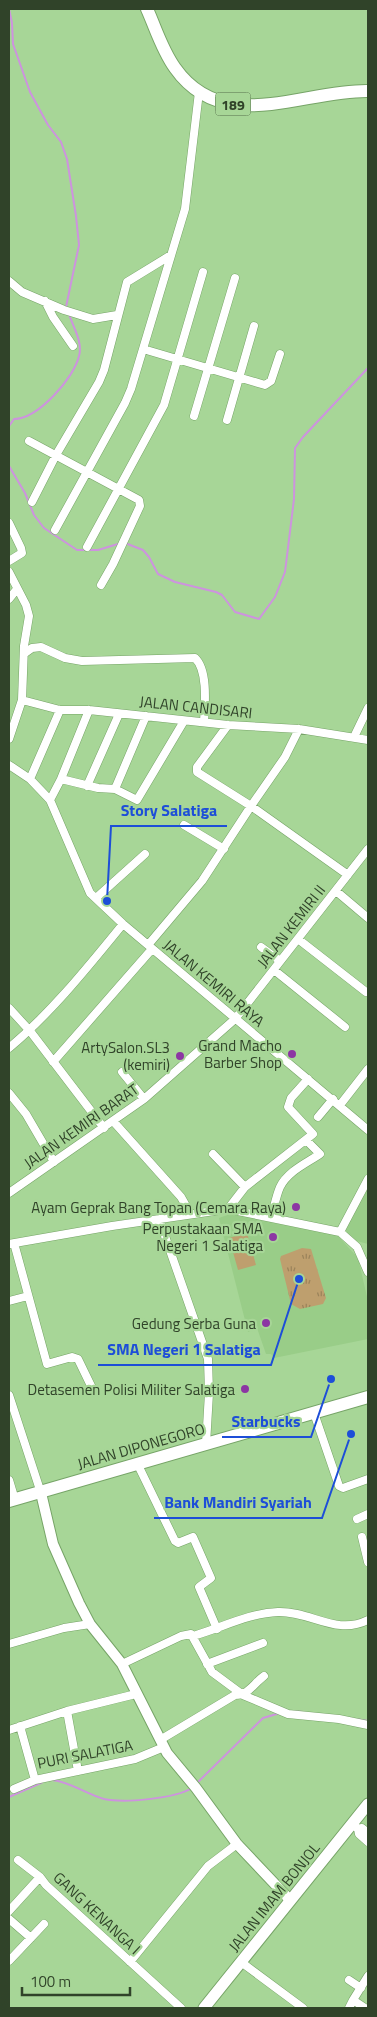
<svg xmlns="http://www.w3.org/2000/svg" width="377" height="2017" viewBox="0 0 377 2017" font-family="'Titillium Web',sans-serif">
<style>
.built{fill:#99cd88}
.grass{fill:url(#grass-tufts)}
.park{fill:#be9f6e}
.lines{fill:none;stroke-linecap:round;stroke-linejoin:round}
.stream{stroke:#cd93de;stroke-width:2}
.minor-casing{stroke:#76a467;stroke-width:9}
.tertiary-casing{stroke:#76a467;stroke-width:12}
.secondary-casing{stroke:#76a467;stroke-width:13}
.primary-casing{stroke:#76a467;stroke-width:14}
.minor{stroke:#fff;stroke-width:8}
.tertiary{stroke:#fff;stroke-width:10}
.secondary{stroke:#fff;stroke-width:11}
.primary{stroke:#fff;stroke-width:12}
.poi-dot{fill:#8c36a3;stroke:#a7d697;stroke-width:2}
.labels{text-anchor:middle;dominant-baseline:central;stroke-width:4.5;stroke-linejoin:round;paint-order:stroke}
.shield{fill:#a7d697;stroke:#546f4a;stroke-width:1}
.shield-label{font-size:14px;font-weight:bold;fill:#304329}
.street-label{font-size:15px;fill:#304329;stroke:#a7d697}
.poi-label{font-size:15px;fill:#304329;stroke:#a7d697;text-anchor:end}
.leader{fill:none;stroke:#1d4ed8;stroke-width:2}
.callout-dot{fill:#1d4ed8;stroke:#a7d697;stroke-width:2}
.callout-label{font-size:16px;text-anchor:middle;font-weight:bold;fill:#1d4ed8;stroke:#a7d697;stroke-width:4.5;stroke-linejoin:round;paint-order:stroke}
</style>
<defs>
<pattern id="grass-tufts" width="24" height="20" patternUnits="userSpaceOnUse" patternTransform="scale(1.25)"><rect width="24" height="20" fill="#be9f6e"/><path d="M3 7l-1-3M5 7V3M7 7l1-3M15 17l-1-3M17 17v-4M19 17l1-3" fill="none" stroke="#9b835a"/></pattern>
</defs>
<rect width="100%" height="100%" fill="#a7d697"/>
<path class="built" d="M 368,1184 L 368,1244 L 353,1240 L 344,1229 Z
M 230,1214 L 338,1236 L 358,1258 L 368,1301 L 368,1339 L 274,1358 L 271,1354 L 266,1354 L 257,1328 L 248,1332 L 219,1218 Z"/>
<path class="grass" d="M 302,1248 L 311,1249 L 326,1298 L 323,1304 L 300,1309 L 291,1304 L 280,1259 L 281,1256 Z"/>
<path class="park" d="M 247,1233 L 256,1265 L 238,1270 L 229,1238 Z"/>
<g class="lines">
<path class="stream" d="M 9,9 L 12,23 L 13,44 L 30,92 L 48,125 L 61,142 L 67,159 L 76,216 L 79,245 L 66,307
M 9,426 L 14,419 C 38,419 74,378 79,356 C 83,342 73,327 69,314
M 9,466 L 25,493 L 34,515 L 44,528 L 77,550 L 98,550 L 118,544
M 125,543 L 143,550 L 149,557 L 158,574 L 175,582 L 216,592 L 222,595 L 235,612 L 259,619 L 275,597 L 285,572 L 294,499 L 295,448 L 303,437 L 368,368
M 287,1711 L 304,1712
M 356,1719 L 368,1721
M 52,1780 C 71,1782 86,1794 104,1799 C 124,1803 174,1799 192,1788
M 197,1783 L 263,1718 L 280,1713
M 9,1797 L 43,1782"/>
<defs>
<path id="minor" d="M 9,281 L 22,292 L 64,310 L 93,319 L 117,315
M 45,301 L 53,317 L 73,346
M 143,349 L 265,385 L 271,381 L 280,354
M 194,416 L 235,278
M 227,420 L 254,326
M 29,441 L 139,500 L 140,506 L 113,564 L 101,585
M 32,502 L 56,455 L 99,382 L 104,370 L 127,282 L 171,255
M 9,523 L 21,548 L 22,553 L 9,561
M 55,530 L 125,403 L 131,389 L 185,209 L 199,92
M 87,547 L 164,405 L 203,272
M 9,572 L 26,605 L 29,616 L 24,646 L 22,700 L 9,739
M 9,599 L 17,589
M 25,653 L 32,648 L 41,647 L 65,658 L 82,661 L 195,658 C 208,670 205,704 204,722
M 22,700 L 60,710 L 89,710 L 228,725 L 299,729 L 368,740
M 228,725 L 197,767 L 197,772 L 251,806 L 348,875
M 354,737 L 368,708
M 9,765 L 30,779 L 50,800 L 90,893 L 123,924 L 368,1130
M 30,779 L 60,710
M 61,779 L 89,710
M 87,786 L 119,714
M 115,789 L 146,716
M 50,800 L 61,779 L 98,788 L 115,789 L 137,800 L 184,721
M 184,825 L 224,849
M 336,891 L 368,918
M 96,898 L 145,854
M 298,939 L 366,992
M 148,945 L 202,881 L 251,806 L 285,757 L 299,729
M 261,947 L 280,961
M 274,970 L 345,1027
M 9,1008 L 30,1031 L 104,1128
M 9,1048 C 52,1012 87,968 123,924
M 53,1062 L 152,949
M 122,1072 L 144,1099
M 9,1093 L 26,1114 L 54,1162
M 340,1105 L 368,1069
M 318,1117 L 333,1099
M 113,1121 L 181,1197 L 190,1213
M 213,1154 L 245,1187
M 9,1193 L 144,1099 L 235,1019 L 368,849
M 228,1209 L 245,1187 L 313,1134 L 288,1107 L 291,1098 L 308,1079
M 271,1218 C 274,1208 276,1196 280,1187 C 288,1171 307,1163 320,1154 L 306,1140
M 159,1219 L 208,1359 L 209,1393 L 206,1444
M 340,1232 L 368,1179
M 14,1243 L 47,1364 L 72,1357 L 78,1359 L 94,1392
M 9,1244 L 112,1226 L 228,1209 L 340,1232 L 357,1247 L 368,1272
M 9,1301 L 28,1296
M 9,1395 L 41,1493
M 314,1413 L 339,1486 L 343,1488 L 368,1479
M 138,1465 L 175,1541 L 178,1543 L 193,1537 L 211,1578 L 199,1587 L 217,1629
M 9,1480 L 15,1500
M 357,1519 L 368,1514
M 362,1537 L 368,1562
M 193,1636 C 221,1628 249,1613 278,1612 C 311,1611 336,1636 368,1620
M 9,1644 L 64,1628 L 90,1624
M 122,1664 L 181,1636 L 191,1634 L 212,1672 L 243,1695 L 288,1714 L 339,1719 L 368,1725
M 207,1664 L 263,1643
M 67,1711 L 78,1771
M 20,1726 L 35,1780 L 135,1759 L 164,1747
M 9,1730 L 67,1711 L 136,1694
M 160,1740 L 235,1695 C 249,1695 253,1684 264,1676
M 14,1789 L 35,1780
M 352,1824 L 358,1829 L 359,1834 L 368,1842
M 358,1829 L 362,1828 L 368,1833
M 18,1860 L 40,1877 L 46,1885 L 181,2008
M 9,1911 L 40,1877
M 9,1919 L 31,1938
M 9,1961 L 44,1924
M 130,1962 L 208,1866 L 237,1844
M 241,1962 L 303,2008
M 349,1980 L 361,1988
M 353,2000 L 368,1976
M 349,2008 L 353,2000 L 365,2008"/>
<path id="tertiary" d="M 41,1493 L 53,1544 L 79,1603 L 90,1624 L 122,1664 L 167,1753 L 196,1788 L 237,1844 L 290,1900"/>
<path id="secondary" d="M 204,2008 L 368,1804"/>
<path id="primary" d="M 147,9 C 156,29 162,50 175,68 C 223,136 302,90 368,91
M 9,1501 L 368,1397"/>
</defs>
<use href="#minor" class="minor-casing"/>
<use href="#tertiary" class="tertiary-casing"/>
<use href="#secondary" class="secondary-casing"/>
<use href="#primary" class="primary-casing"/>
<use href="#minor" class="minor"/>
<use href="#tertiary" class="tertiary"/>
<use href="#secondary" class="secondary"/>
<use href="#primary" class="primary"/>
</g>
<g class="poi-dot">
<circle cx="292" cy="1054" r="5"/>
<circle cx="180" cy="1056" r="5"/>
<circle cx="296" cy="1207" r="5"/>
<circle cx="273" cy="1237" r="5"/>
<circle cx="266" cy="1323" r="5"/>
<circle cx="245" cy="1389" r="5"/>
</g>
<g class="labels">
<rect class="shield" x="215.5" y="92.5" width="35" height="23" rx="4"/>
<g class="shield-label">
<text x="233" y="104">189</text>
</g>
<g class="street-label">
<text transform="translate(196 707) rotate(6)">JALAN CANDISARI</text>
<text transform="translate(291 926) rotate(-52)">JALAN KEMIRI II</text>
<text transform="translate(214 983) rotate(40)">JALAN KEMIRI RAYA</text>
<text transform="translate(81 1126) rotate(-35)">JALAN KEMIRI BARAT</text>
<text transform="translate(141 1446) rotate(-16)">JALAN DIPONEGORO</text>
<text transform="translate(85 1754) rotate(-11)">PURI SALATIGA</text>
<text transform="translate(274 1897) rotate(-51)">JALAN IMAM BONJOL</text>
<text transform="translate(97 1913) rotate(43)">GANG KENANGA I</text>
</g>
<g class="poi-label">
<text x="282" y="1045">Grand Macho<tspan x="282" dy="17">Barber Shop</tspan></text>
<text x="170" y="1047">ArtySalon.SL3<tspan x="170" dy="17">(kemiri)</tspan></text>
<text x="286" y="1207">Ayam Geprak Bang Topan (Cemara Raya)</text>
<text x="263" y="1228">Perpustakaan SMA<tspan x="263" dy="17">Negeri 1 Salatiga</tspan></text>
<text x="256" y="1323">Gedung Serba Guna</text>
<text x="235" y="1389">Detasemen Polisi Militer Salatiga</text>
</g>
</g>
<path class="leader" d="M107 901L111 826H227M299 1279L271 1365H98M331 1379L311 1437H222M351 1434L322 1518H154"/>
<g class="callout-dot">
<circle cx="107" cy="901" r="5"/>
<circle cx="299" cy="1279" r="5"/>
<circle cx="331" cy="1379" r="5"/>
<circle cx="351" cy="1434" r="5"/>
</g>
<g class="callout-label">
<text x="169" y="816">Story Salatiga</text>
<text x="184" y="1355">SMA Negeri 1 Salatiga</text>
<text x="266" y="1427">Starbucks</text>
<text x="238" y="1508">Bank Mandiri Syariah</text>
</g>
<rect width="377" height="2017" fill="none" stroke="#304329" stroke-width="20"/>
<path d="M22 1987v8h108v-8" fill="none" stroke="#304329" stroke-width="2.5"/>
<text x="30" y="1987" font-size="15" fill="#304329" stroke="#a7d697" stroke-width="4" paint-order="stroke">100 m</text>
</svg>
